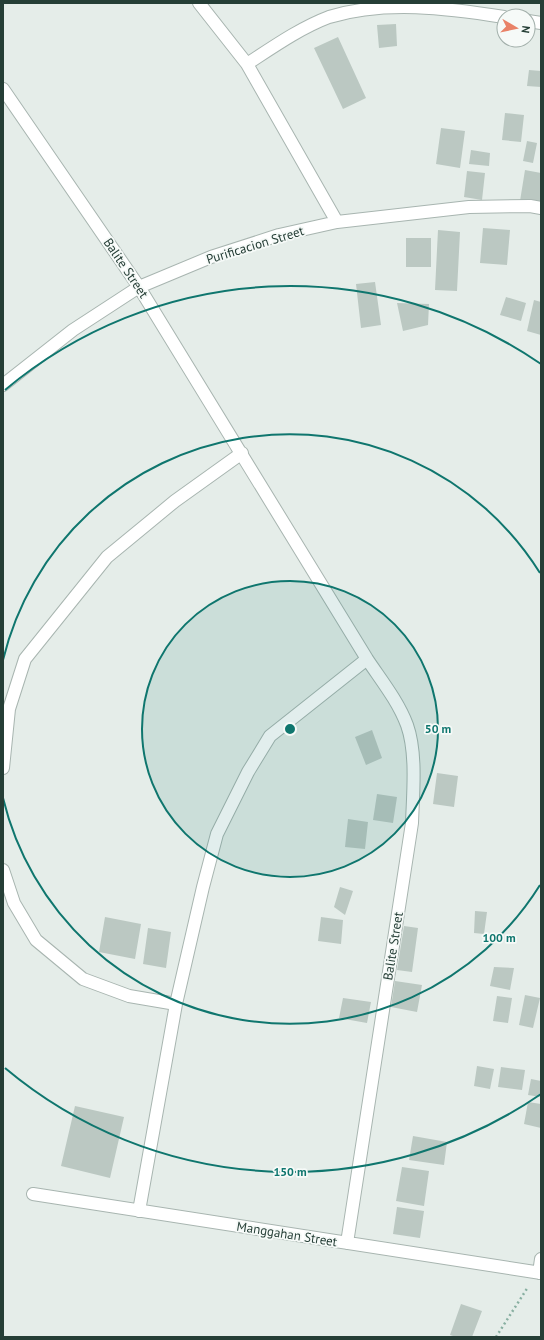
<svg xmlns="http://www.w3.org/2000/svg" width="544" height="1340" viewBox="0 0 544 1340" font-family="'PT Sans',sans-serif">
<style>
.building{fill:#bbc8c2}
.lines{fill:none;stroke-linecap:round;stroke-linejoin:round}
.street-casing{stroke:#a8b5b0;stroke-width:14}
.path{stroke:#88afa1;stroke-width:2.5;stroke-dasharray:2 3;stroke-linecap:butt}
.street{stroke:#fff;stroke-width:12}
.ring{fill:none;stroke:#0f766e;stroke-width:2}
.labels{text-anchor:middle;dominant-baseline:central;stroke-width:3.5;stroke-linejoin:round;paint-order:stroke}
.street-label{font-size:13px;fill:#253e36;stroke:#f6faf8}
.centre{fill:#0f766e;stroke:#f6faf8;stroke-width:2}
.ring-label{font-size:12px;text-anchor:middle;font-weight:bold;fill:#0f766e;stroke:#f6faf8;stroke-width:3.5;stroke-linejoin:round;paint-order:stroke}
</style>
<rect width="100%" height="100%" fill="#e5ede9"/>
<path class="building" d="M 396,24 L 397,46 L 379,48 L 377,25 Z
M 338,37 L 366,98 L 343,109 L 314,48 Z
M 529,70 L 541,71 L 541,87 L 527,86 Z
M 505,113 L 524,115 L 521,142 L 502,140 Z
M 441,128 L 465,131 L 460,168 L 436,164 Z
M 527,141 L 537,143 L 533,163 L 523,161 Z
M 471,150 L 490,153 L 489,166 L 469,164 Z
M 525,170 L 541,173 L 541,204 L 520,201 Z
M 467,171 L 485,173 L 482,200 L 464,197 Z
M 483,228 L 510,230 L 507,265 L 480,263 Z
M 438,230 L 460,232 L 457,291 L 435,290 Z
M 406,238 L 431,238 L 431,267 L 406,267 Z
M 375,282 L 381,325 L 361,328 L 356,284 Z
M 506,297 L 526,303 L 521,321 L 500,315 Z
M 534,300 L 541,302 L 541,335 L 527,331 Z
M 397,303 L 429,304 L 428,325 L 403,331 Z
M 372,730 L 382,758 L 366,765 L 355,737 Z
M 437,773 L 458,776 L 454,807 L 433,804 Z
M 377,794 L 397,797 L 393,823 L 373,820 Z
M 348,819 L 368,822 L 365,849 L 345,847 Z
M 340,887 L 353,891 L 345,915 L 334,907 Z
M 475,911 L 487,912 L 484,934 L 474,933 Z
M 105,917 L 141,924 L 135,959 L 99,952 Z
M 321,917 L 343,920 L 341,944 L 318,941 Z
M 404,926 L 418,928 L 412,972 L 397,970 Z
M 148,928 L 171,932 L 166,968 L 143,964 Z
M 494,967 L 514,968 L 510,990 L 490,986 Z
M 395,981 L 422,985 L 417,1012 L 391,1007 Z
M 525,995 L 540,998 L 533,1028 L 519,1025 Z
M 497,996 L 512,998 L 508,1023 L 493,1021 Z
M 343,998 L 371,1002 L 367,1023 L 339,1018 Z
M 477,1066 L 494,1069 L 490,1089 L 474,1086 Z
M 501,1067 L 525,1070 L 522,1090 L 498,1087 Z
M 531,1079 L 541,1081 L 541,1097 L 528,1095 Z
M 528,1102 L 541,1104 L 541,1128 L 524,1124 Z
M 75,1106 L 124,1117 L 110,1178 L 61,1166 Z
M 413,1136 L 447,1142 L 444,1165 L 409,1160 Z
M 402,1167 L 429,1171 L 424,1206 L 396,1201 Z
M 397,1207 L 424,1211 L 420,1238 L 393,1234 Z
M 461,1304 L 482,1311 L 472,1337 L 456,1337 L 450,1335 Z"/>
<g class="lines">
<defs>
<path id="street" d="M 199,3 L 247,64 L 337,222
M 528,21 L 541,23
M 247,64 C 273,47 300,28 329,17 C 385,0 447,8 504,17
M 3,89 L 139,287 L 367,659 C 381,680 398,701 407,725 C 417,753 413,793 412,823 L 347,1243
M 3,385 L 73,330 L 139,287 L 211,257 L 279,235 L 337,222 L 469,207 L 530,206 L 541,208
M 3,768 L 9,709 L 25,659 L 107,557 L 175,501 L 242,453
M 3,870 L 14,903 L 36,940 L 83,979 L 129,996 L 176,1004
M 33,1194 L 541,1273
M 139,1211 L 176,1004 L 203,887 L 217,834 L 248,772 L 270,736 L 367,659
M 539,1273 L 541,1259"/>
</defs>
<use href="#street" class="street-casing"/>
<path class="path" d="M 496,1337 L 528,1287"/>
<use href="#street" class="street"/>
</g>
<circle cx="290" cy="729" r="148" fill="#0f766e" fill-opacity=".12"/>
<g class="ring">
<circle cx="290" cy="729" r="148"/>
<path d="M540 885A295 295 0 0 1 3 798M3 660A295 295 0 0 1 540 573"/>
<path d="M541 1094A443 443 0 0 1 5 1068M5 390A443 443 0 0 1 541 364"/>
</g>
<g class="labels">
<g class="street-label">
<text transform="translate(255 245) rotate(-17)">Purificacion Street</text>
<text transform="translate(126 268) rotate(56)">Balite Street</text>
<text transform="translate(393 946) rotate(-81)">Balite Street</text>
<text transform="translate(287 1234) rotate(9)">Manggahan Street</text>
</g>
</g>
<circle cx="290" cy="729" r="6" class="centre"/>
<g class="ring-label">
<text x="438" y="733">50 m</text>
<text x="499" y="942">100 m</text>
<text x="290" y="1176">150 m</text>
</g>
<rect width="544" height="1340" fill="none" stroke="#253e36" stroke-width="8"/>
<g transform="translate(516 28) rotate(99)"><circle r="19" fill="#f6faf8" stroke="#a2afaa"/>
<path d="M0-3L7 15L0 10L-7 15Z" fill="#e98268"/>
<text y="-6" font-size="11" font-weight="bold" text-anchor="middle" fill="#253e36">N</text>
</g>
</svg>
